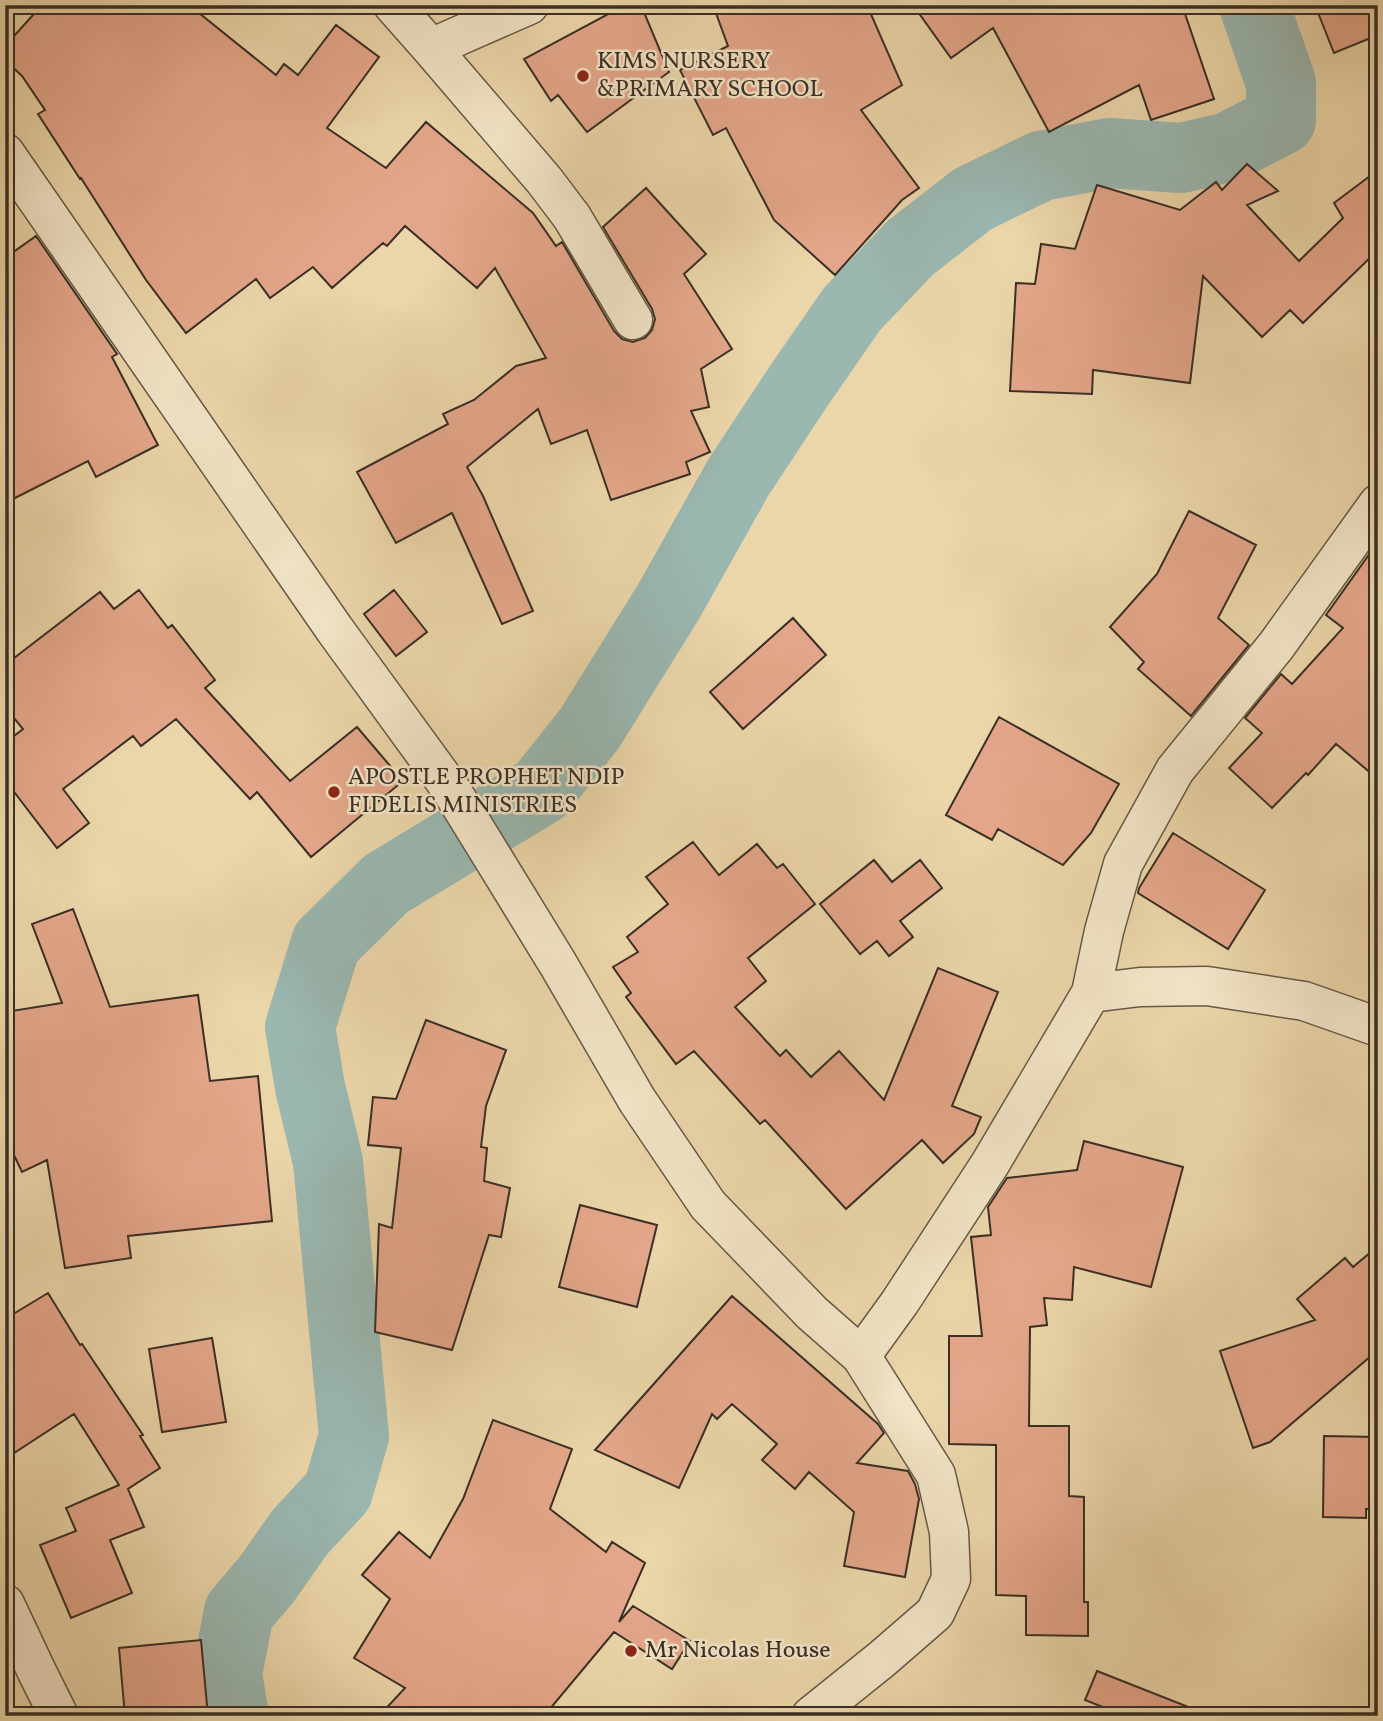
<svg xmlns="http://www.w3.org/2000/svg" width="1383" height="1721" viewBox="0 0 1383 1721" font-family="Vollkorn,serif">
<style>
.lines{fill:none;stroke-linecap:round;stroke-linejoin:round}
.river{stroke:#9ab7b0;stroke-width:70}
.building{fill:#e4a68a;stroke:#392f25;stroke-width:2}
.minor-casing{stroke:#665946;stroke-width:41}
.minor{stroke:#f2e4c7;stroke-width:38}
.poi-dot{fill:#8f2418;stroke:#f2e4c7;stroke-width:2.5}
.labels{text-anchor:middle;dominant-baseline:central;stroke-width:5;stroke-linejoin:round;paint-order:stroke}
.poi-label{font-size:24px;fill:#392f25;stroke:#f2e4c7;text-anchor:start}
</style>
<rect width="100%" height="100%" fill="#ebd6a9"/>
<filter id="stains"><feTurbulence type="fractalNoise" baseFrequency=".00286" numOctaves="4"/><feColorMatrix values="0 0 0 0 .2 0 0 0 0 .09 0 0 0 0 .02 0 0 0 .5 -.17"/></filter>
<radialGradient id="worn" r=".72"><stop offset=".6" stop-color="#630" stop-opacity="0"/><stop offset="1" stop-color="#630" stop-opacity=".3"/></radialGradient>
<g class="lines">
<path class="river" d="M 234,1716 L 227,1674 L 239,1612 L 267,1579 L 300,1532 L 338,1491 L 354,1436 L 328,1162 L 310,1087 L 300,1027 L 326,943 L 386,884 L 541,790 L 590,728 L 669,601 L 738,478 L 798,387 L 852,309 L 910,248 L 973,199 L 1041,166 L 1110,153 L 1181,158 L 1229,147 L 1281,120 L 1281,83 L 1254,5"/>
</g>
<path class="building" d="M 42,5 L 189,5 L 276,75 L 284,64 L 298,75 L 336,25 L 379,57 L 327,128 L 386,168 L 426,122 L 533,213 L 556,246 L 562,242 L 614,331 L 622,339 L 633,342 L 645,338 L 652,330 L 655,319 L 652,309 L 603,227 L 646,188 L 706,254 L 684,274 L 732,349 L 701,369 L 709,407 L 691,411 L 710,452 L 686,462 L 690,474 L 611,500 L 587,430 L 551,444 L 538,409 L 467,467 L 483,496 L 533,611 L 502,624 L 452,513 L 396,543 L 357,472 L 448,424 L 443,414 L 474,400 L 516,366 L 546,358 L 495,268 L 477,288 L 405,226 L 387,246 L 383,243 L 332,288 L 313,267 L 270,298 L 256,279 L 186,333 L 146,280 L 81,178 L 80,179 L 38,114 L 45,110 L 22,76 L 5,60 L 5,46 Z
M 625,5 L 641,5 L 669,72 L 587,132 L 558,95 L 551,101 L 524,59 Z
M 713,5 L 867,5 L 902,85 L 861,110 L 919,188 L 902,200 L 835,275 L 774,220 L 726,128 L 713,135 L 680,70 L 728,46 Z
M 913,5 L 1182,5 L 1214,99 L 1151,120 L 1139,85 L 1049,132 L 993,28 L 951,58 Z
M 1315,5 L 1378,5 L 1378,35 L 1334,53 Z
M 1247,164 L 1278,191 L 1247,205 L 1299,261 L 1343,218 L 1334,203 L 1378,170 L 1378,250 L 1303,323 L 1290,310 L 1262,337 L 1203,276 L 1190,383 L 1093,370 L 1092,394 L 1010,391 L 1016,283 L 1035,284 L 1041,244 L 1075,249 L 1097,185 L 1180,210 L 1216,182 L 1222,190 Z
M 36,236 L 117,354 L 112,357 L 158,445 L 96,477 L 88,461 L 5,503 L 5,258 Z
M 1189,511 L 1256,545 L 1218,618 L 1249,645 L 1191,716 L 1138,669 L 1144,662 L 1110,627 L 1157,574 Z
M 1378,542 L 1378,779 L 1336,744 L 1308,775 L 1306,773 L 1272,808 L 1229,768 L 1262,733 L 1245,718 L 1281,674 L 1292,684 L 1343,628 L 1326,615 Z
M 139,590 L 168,628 L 172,625 L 215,680 L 205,688 L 290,781 L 357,727 L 403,781 L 311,857 L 257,792 L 250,799 L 176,719 L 141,746 L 133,736 L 63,789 L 89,823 L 57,848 L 5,780 L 5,743 L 23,729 L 5,707 L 5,665 L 100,592 L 114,609 Z
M 394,590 L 427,632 L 396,656 L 364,614 Z
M 793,618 L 826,655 L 743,729 L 710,692 Z
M 999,717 L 1119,784 L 1091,833 L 1063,865 L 998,829 L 992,840 L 946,815 Z
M 1173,833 L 1265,890 L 1228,949 L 1138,893 L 1139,888 Z
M 693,842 L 719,875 L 757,844 L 777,868 L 783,864 L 815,904 L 748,958 L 766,981 L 735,1007 L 780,1056 L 786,1050 L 811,1077 L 839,1051 L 884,1100 L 938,968 L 998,992 L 952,1106 L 981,1117 L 974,1134 L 943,1163 L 922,1140 L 846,1209 L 765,1120 L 760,1124 L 694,1051 L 676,1064 L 626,997 L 631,993 L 613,967 L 638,952 L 627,937 L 668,904 L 646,877 Z
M 874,860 L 892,882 L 920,860 L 942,888 L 900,921 L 913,937 L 889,956 L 877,941 L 860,954 L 820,904 Z
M 73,909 L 110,1007 L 198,995 L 210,1081 L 258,1076 L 272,1221 L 128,1236 L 131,1258 L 65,1268 L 47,1160 L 22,1172 L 5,1136 L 5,1012 L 62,1003 L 32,924 Z
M 426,1020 L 506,1050 L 486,1106 L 481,1147 L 487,1148 L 484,1181 L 510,1188 L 501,1237 L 489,1235 L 452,1350 L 375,1332 L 379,1224 L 392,1228 L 401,1148 L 368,1145 L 373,1097 L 396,1099 Z
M 1084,1141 L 1183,1167 L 1151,1287 L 1074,1267 L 1072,1300 L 1044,1298 L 1047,1325 L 1030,1327 L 1029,1426 L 1069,1426 L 1069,1496 L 1084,1497 L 1084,1602 L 1088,1602 L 1088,1636 L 1026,1635 L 1026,1596 L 996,1595 L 996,1445 L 949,1444 L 949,1336 L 982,1336 L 971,1237 L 991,1235 L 988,1207 L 1007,1178 L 1077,1170 Z
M 580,1205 L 657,1225 L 637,1307 L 559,1287 Z
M 1378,1246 L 1378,1350 L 1270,1442 L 1253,1448 L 1220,1351 L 1315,1320 L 1297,1299 L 1345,1258 L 1353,1267 Z
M 48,1293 L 80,1345 L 82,1344 L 143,1435 L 140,1436 L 160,1468 L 128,1489 L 144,1527 L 110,1540 L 132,1593 L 71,1618 L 40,1545 L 76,1531 L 66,1508 L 119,1485 L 74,1414 L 5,1459 L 5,1319 Z
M 732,1296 L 878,1424 L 884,1433 L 857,1463 L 908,1471 L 915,1484 L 919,1499 L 905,1577 L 844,1566 L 854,1512 L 809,1472 L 795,1489 L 762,1460 L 777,1444 L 732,1404 L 717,1419 L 712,1414 L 679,1488 L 595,1450 Z
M 212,1338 L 226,1422 L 162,1432 L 149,1349 Z
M 493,1420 L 572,1449 L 550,1509 L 606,1552 L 612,1542 L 645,1563 L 619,1622 L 633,1606 L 690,1641 L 672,1669 L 614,1632 L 544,1716 L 379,1716 L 405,1688 L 354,1658 L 390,1599 L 362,1575 L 399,1532 L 430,1558 L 463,1499 Z
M 1324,1436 L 1378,1437 L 1378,1509 L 1366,1509 L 1366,1518 L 1323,1517 Z
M 201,1640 L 208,1716 L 125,1716 L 119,1648 Z
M 1097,1671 L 1206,1714 L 1206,1716 L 1125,1716 L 1085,1700 Z"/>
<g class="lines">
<defs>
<path id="minor" d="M 393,5 L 431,48 L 529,5
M 431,48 L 544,180 L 572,217 L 633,320
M 5,153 L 335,630 L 450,788 L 558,964 L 637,1100 L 708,1205 L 812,1313 L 861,1356 L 900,1302 L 990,1164 L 1091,993 L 1140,987 L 1207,986 L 1304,1001 L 1378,1027
M 1091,993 L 1104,931 L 1123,864 L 1175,770 L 1276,646 L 1378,504
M 5,1604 L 37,1672 L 59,1716
M 811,1716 L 882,1659 L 935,1613 L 951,1579 L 949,1532 L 936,1475 L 861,1356"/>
</defs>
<use href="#minor" class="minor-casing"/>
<use href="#minor" class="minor"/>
</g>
<g class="poi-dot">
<circle cx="583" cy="76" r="7"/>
<circle cx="334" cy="792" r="7"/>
<circle cx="631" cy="1651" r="7"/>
</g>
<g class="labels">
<g class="poi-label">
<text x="597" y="62">KIMS NURSERY<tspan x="597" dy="28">&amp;PRIMARY SCHOOL</tspan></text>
<text x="348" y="778">APOSTLE PROPHET NDIP<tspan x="348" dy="28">FIDELIS MINISTRIES</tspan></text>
<text x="645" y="1651">Mr Nicolas House</text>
</g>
</g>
<rect width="1383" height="1721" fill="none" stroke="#ebd6a9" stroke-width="28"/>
<rect x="7" y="7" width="1369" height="1707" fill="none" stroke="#392f25" stroke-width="3.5"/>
<rect x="14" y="14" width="1355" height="1693" fill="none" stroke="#392f25" stroke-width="2"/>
<rect width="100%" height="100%" filter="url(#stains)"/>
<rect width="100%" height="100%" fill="url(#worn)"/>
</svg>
